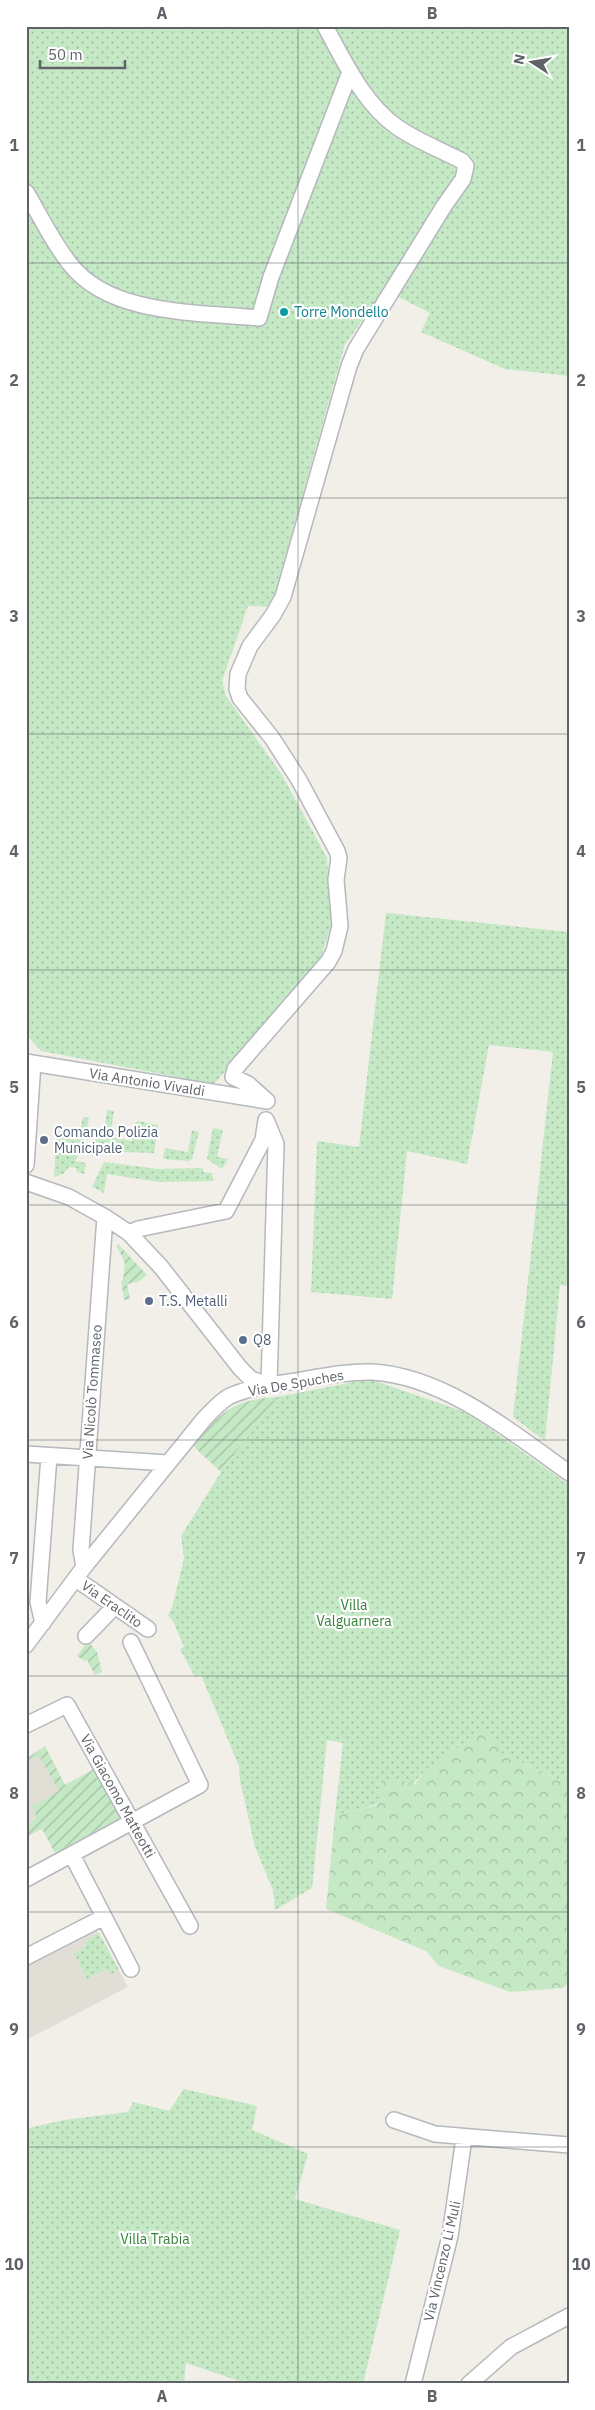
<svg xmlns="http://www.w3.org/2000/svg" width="595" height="2410" viewBox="0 0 595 2410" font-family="'IBM Plex Sans',sans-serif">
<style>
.education{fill:#e1ded6}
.grass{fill:url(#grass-dots)}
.forest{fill:url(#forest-crowns)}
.garden{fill:url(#garden-furrows)}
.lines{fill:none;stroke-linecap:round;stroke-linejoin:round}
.minor-casing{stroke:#b5b8bc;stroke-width:18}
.minor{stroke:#fff;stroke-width:15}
.grid{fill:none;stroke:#5f6368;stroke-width:1;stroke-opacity:0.55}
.culture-dot{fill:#0f9aa8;stroke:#fff;stroke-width:2}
.service-dot{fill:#5c6f8a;stroke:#fff;stroke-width:2}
.labels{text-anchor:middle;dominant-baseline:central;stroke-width:4.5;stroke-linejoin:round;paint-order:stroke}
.culture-label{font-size:14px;fill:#0d838f;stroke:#fff;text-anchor:start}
.street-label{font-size:14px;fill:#5f6368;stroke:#fff}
.service-label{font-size:14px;fill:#4e5e75;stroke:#fff;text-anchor:start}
.park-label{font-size:14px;fill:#348238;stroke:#fff}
.neatline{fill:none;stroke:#5f6368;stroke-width:2}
.grid-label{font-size:16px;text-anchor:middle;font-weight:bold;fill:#5f6368}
</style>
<defs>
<pattern id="grass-dots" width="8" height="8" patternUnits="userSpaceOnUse" patternTransform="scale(1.25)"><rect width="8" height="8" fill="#c5e8c5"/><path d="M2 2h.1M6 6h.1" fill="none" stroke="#a3c0a4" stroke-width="1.8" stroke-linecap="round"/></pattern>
<pattern id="forest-crowns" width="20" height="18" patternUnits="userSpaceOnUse" patternTransform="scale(1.25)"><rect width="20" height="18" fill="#c5e8c5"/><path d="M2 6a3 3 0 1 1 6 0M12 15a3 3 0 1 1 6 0" fill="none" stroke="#a3c0a4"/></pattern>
<pattern id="garden-furrows" width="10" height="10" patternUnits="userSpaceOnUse" patternTransform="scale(1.25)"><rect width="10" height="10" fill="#c5e8c5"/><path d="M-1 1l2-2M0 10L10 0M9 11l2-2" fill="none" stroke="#a3c0a4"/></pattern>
</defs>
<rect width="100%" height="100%" fill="#f1efe8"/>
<path class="education" d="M 39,1755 L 59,1791 L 37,1818 L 26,1824 L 26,1762 Z
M 95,1927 L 128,1987 L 26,2040 L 26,1964 Z"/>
<path class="grass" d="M 26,26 L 569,26 L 569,376 L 505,369 L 421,332 L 430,313 L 385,290 L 345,344 L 271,607 L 248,606 L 222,681 L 226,696 L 282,775 L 327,858 L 331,926 L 319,962 L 214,1084 L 41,1051 L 26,1034 Z
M 386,913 L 569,932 L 569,1286 L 560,1285 L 545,1441 L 513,1417 L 553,1052 L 489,1045 L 467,1164 L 407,1151 L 392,1299 L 311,1292 L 317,1141 L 359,1147 Z
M 107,1110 L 114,1111 L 110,1137 L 132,1141 L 135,1123 L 138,1121 L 158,1125 L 154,1153 L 93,1151 L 95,1138 L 103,1138 Z
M 83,1117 L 89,1118 L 85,1139 L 75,1161 L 86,1163 L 84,1174 L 76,1171 L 77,1168 L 69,1167 L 63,1174 L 54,1177 L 57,1128 L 80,1133 Z
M 213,1128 L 223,1130 L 217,1157 L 228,1159 L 222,1169 L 207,1159 Z
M 192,1130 L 199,1132 L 192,1159 L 189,1161 L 163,1159 L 165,1148 L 188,1152 Z
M 104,1162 L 158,1169 L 203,1168 L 203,1172 L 212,1173 L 214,1181 L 159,1182 L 107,1174 L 104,1193 L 92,1187 Z
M 369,1379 L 468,1413 L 569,1485 L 569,1784 L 503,1754 L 426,1769 C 402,1800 372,1807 335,1815 L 343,1743 L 327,1740 L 312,1888 L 275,1910 L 273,1890 L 255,1847 L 240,1780 L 239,1766 L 201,1675 L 195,1677 L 180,1649 L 184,1647 L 173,1621 L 168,1616 L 172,1608 L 184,1558 L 181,1536 L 221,1472 L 277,1397 Z
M 99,1933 L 119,1970 L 111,1974 L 107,1969 L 87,1979 L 74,1953 L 86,1946 L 87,1940 Z
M 184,2089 L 257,2106 L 252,2130 L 308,2154 L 295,2199 L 400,2230 L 363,2384 L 248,2384 L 186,2363 L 184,2384 L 26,2384 L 26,2135 L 29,2128 L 64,2120 L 128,2112 L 133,2102 L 169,2111 Z"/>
<path class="forest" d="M 484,1729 L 503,1754 L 569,1784 L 569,1982 L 563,1988 L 510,1992 L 439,1966 L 426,1951 L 326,1909 L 335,1815 L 378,1805 L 382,1779 L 415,1784 L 426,1769 Z"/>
<path class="garden" d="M 118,1244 L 147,1275 L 138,1282 L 127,1284 L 130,1299 L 124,1300 L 121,1281 L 123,1280 C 125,1261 127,1265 117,1247 Z
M 277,1397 L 221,1472 L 192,1445 C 223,1412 230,1400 277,1397 Z
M 88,1641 L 97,1652 L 102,1672 L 95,1675 L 87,1660 L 84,1661 L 77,1656 Z
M 45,1746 L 65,1785 L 94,1769 L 120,1818 L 55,1853 L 42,1829 L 26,1837 L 26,1824 L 37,1818 L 32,1806 L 59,1791 L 39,1756 L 26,1762 L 26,1759 Z"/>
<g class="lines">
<defs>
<path id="minor" d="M 26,192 C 40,215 53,243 70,264 C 110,316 199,312 259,318 L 271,277 L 350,72
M 26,1062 L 267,1101
M 267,1101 L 248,1084 L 233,1077 L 235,1069 L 328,962 L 334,951 L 340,926 L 336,880 L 339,858 L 337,851 L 299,780 L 272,738 L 240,698 L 237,689 L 238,674 L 250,646 L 273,615 L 283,597 L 349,366 L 356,349 L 444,206 L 463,179 L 466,166 L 462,161 C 441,150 417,141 397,127 C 364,104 344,61 325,26
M 266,1120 L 276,1144 L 269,1385
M 26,1165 L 33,1063
M 26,1182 L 69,1197 L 105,1217 L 129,1233 L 161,1267 L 240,1368 L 251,1379 L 269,1385
M 129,1233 L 138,1229 L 226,1211 L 263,1140 L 266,1120
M 26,1454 L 168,1463
M 84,1567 L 81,1550 L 105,1217
M 76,1579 L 148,1629
M 43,1623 L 38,1602 L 49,1456
M 86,1636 L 115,1606
M 26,1645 L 84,1567 L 204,1419 C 212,1411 220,1401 230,1396 C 250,1387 275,1384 296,1381 C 320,1377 347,1371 372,1372 C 444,1376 512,1432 569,1473
M 26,1725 L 67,1705 L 190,1926
M 72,1855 L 131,1969
M 26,1879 L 200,1785 L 131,1642
M 26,1957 L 104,1917
M 394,2120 L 435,2134 L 569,2145
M 413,2384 L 450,2236 L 464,2138
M 469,2384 L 511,2347 L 569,2316"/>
</defs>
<use href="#minor" class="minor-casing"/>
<use href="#minor" class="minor"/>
</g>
<path class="grid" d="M 298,26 L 298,2384M 26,263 L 569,263M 26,498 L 569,498M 26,734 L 569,734M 26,970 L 569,970M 26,1205 L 569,1205M 26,1440 L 569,1440M 26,1676 L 569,1676M 26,1912 L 569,1912M 26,2147 L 569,2147"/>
<circle class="culture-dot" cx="284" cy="312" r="5"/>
<g class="service-dot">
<circle cx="44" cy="1140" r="5"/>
<circle cx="149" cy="1301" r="5"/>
<circle cx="243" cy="1340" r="5"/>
</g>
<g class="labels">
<g class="culture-label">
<text x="294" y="312">Torre Mondello</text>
</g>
<g class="street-label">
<text transform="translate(147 1082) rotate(9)">Via Antonio Vivaldi</text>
<text transform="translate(296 1383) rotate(-10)">Via De Spuches</text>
<text transform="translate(92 1392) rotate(-86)">Via Nicolò Tommaseo</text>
<text transform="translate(112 1604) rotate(35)">Via Eraclito</text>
<text transform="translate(118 1796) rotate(61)">Via Giacomo Matteotti</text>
<text transform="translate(442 2261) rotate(-77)">Via Vincenzo Li Muli</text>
</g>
<g class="service-label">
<text x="54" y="1132">Comando Polizia<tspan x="54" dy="16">Municipale</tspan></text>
<text x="159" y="1301">T.S. Metalli</text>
<text x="253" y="1340">Q8</text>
</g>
<g class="park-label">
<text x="354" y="1605">Villa<tspan x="354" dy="16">Valguarnera</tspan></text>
<text x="155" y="2239">Villa Trabia</text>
</g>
</g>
<rect width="595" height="2410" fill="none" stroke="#ffffff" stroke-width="55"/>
<g transform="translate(532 62) rotate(282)" stroke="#ffffff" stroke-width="4" paint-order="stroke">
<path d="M0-4L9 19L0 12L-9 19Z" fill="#5f6368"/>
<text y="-8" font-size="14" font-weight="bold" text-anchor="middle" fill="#5f6368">N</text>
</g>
<path d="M40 60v8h85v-8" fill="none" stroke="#5f6368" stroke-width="2.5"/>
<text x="48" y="60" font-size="15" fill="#5f6368" stroke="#ffffff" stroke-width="4" paint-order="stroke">50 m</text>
<rect x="28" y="28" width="540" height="2354" class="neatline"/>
<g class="grid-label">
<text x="162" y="19">A</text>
<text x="432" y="19">B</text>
<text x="14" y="151">1</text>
<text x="581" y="151">1</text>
<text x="14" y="386">2</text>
<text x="581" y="386">2</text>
<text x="14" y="622">3</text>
<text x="581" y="622">3</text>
<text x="14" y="857">4</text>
<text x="581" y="857">4</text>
<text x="14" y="1093">5</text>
<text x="581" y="1093">5</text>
<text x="14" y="1328">6</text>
<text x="581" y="1328">6</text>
<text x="14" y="1564">7</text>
<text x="581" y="1564">7</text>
<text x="14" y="1799">8</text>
<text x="581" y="1799">8</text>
<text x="14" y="2035">9</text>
<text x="581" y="2035">9</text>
<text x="14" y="2270">10</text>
<text x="581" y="2270">10</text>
<text x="162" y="2402">A</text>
<text x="432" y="2402">B</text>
</g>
</svg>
